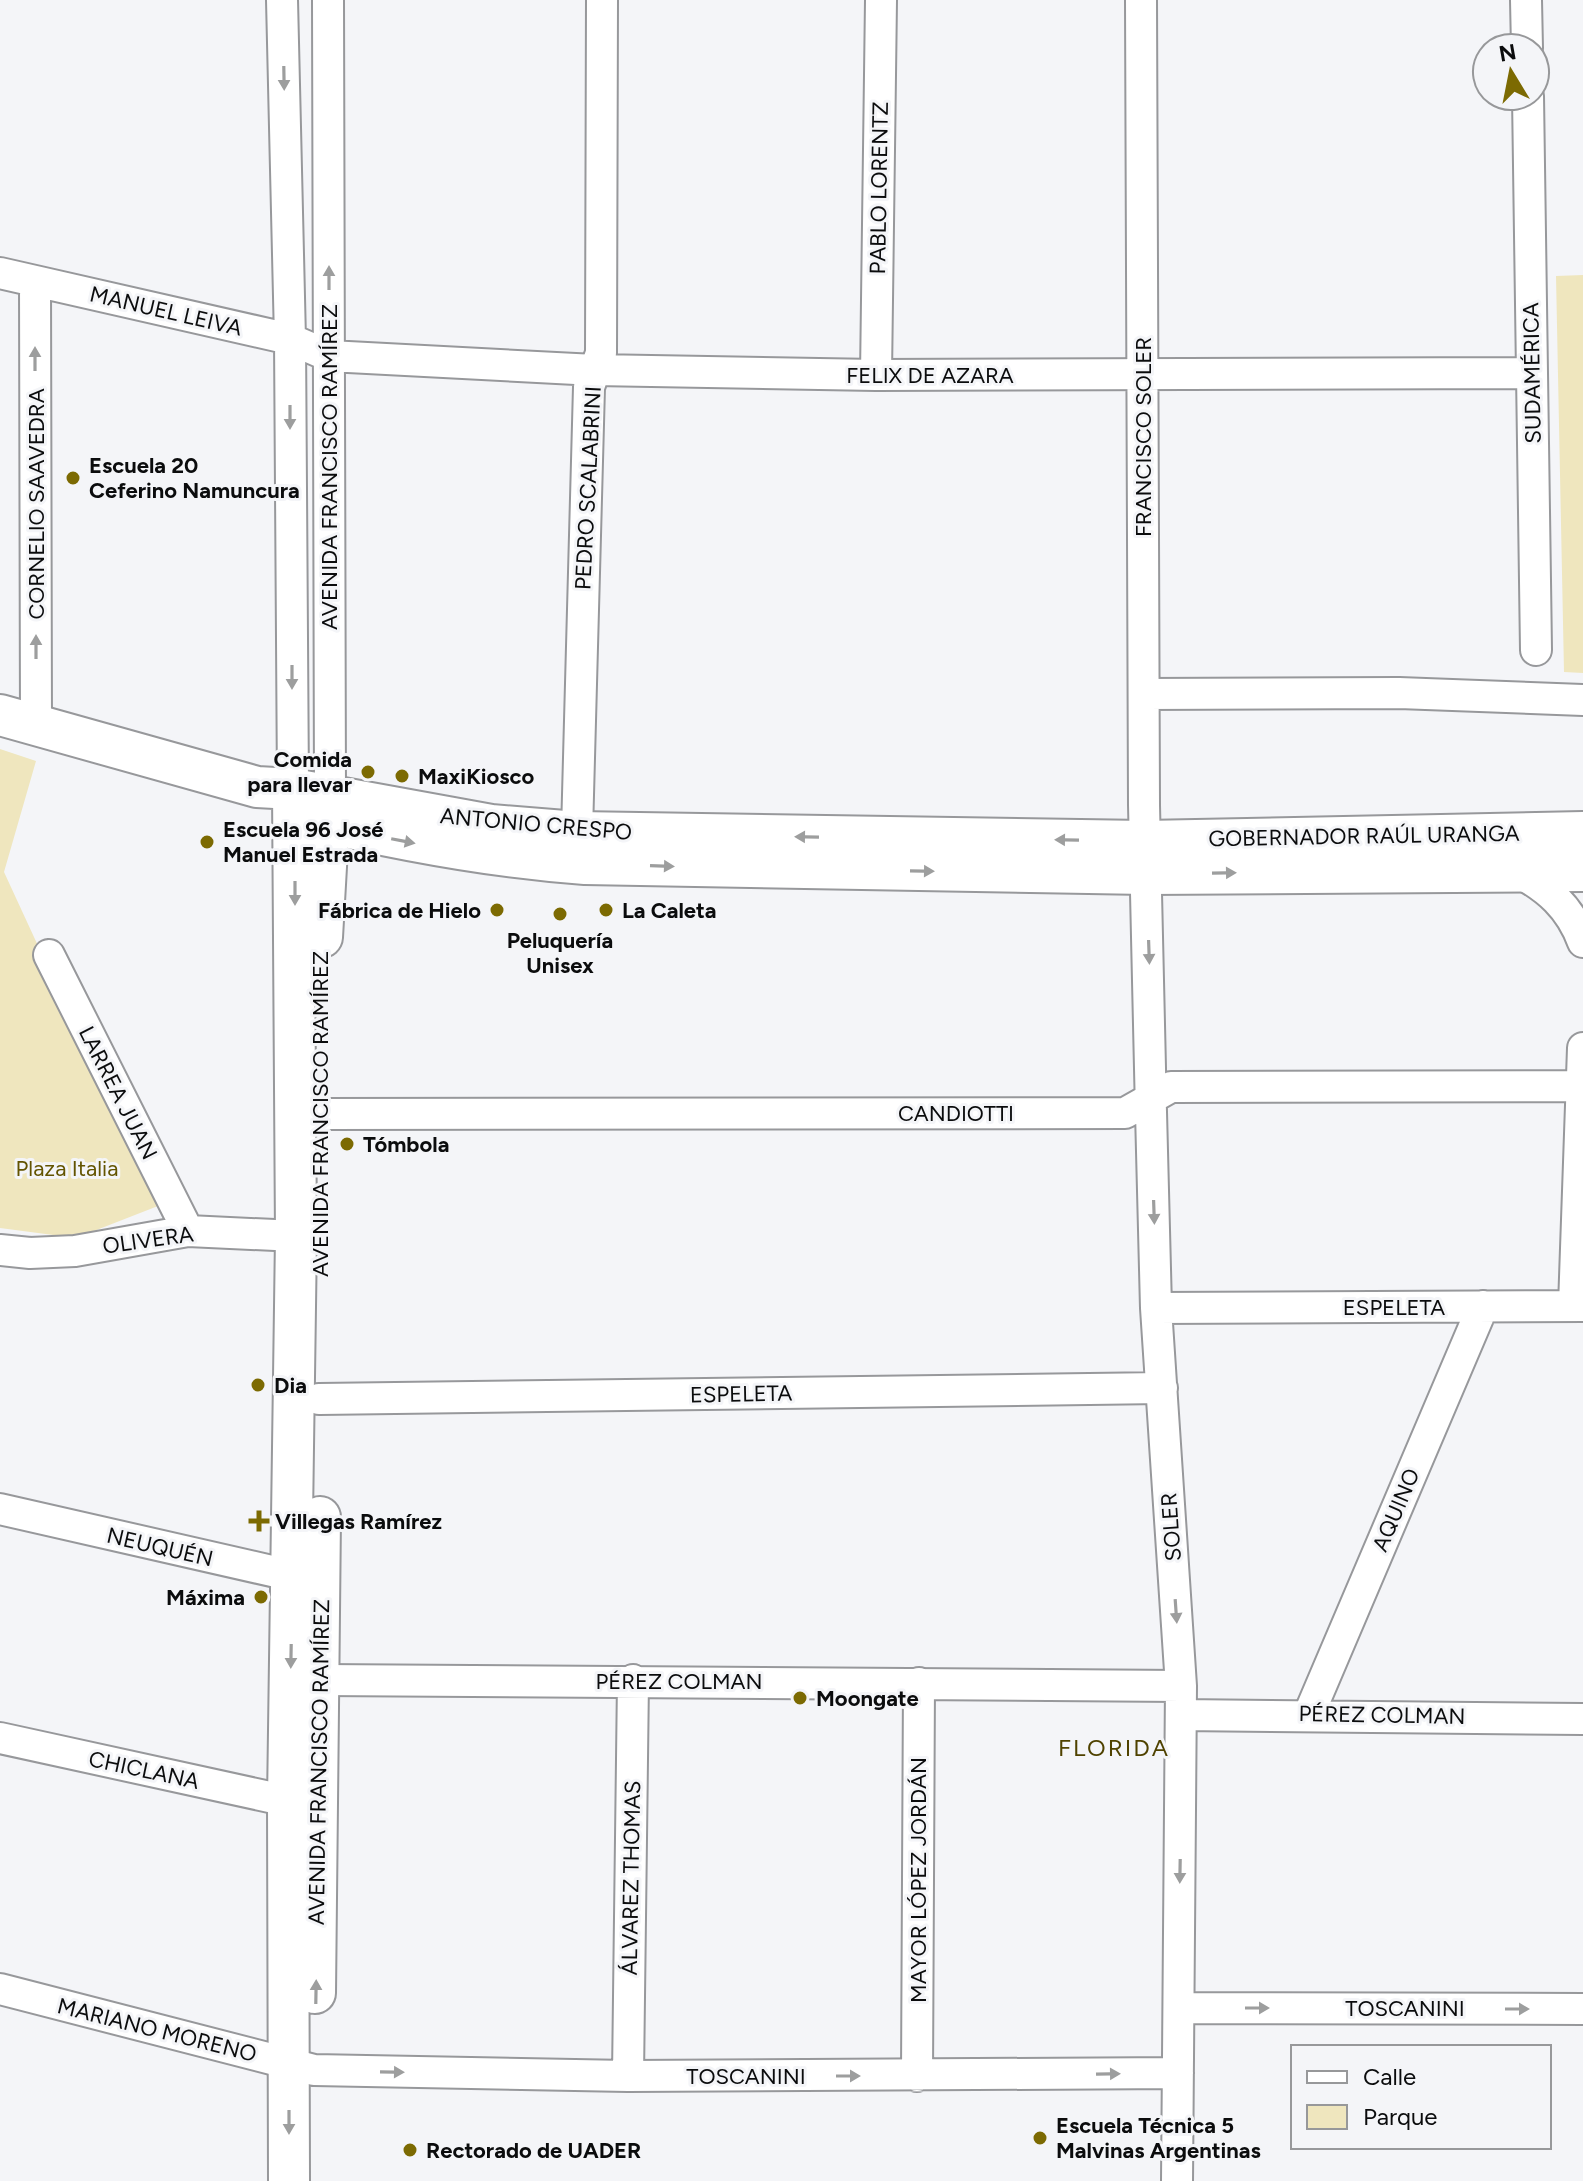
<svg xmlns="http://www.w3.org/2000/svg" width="1583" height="2181" viewBox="0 0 1583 2181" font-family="Figtree,sans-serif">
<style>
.green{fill:#efe6be}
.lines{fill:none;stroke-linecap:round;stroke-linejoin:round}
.minor-casing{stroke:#97989b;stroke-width:34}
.major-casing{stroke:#97989b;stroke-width:44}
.minor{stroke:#fff;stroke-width:30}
.major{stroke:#fff;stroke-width:40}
.oneway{fill:#9d9e9e}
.poi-dot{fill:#7c6a02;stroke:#f4f5f8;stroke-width:3}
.labels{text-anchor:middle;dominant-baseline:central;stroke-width:6;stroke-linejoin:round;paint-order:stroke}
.street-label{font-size:22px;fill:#0b0c0d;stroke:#f4f5f8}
.poi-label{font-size:22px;font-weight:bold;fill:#0b0c0d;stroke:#f4f5f8;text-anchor:start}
.park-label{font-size:22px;fill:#635401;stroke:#f4f5f8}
.neighbourhood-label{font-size:24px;letter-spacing:2px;fill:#4f4200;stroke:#f4f5f8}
</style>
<rect width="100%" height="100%" fill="#f4f5f8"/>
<path class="green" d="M 1583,275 L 1583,673 L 1564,672 L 1556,276 Z
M 0,749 L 36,761 L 4,872 L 158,1206 L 76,1238 L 0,1228 Z"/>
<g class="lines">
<defs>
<path id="minor" d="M 282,0 L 290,339 L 293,789
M 328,0 L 330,796
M 1141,0 L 1144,805 L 1151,1112 L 1156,1308 L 1181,1686 L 1177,2181
M 1526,0 L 1527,48
M 1528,96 L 1536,650
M 0,273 L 290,339 L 329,356 L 595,370 L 876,375 L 1532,373
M 35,282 L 36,725
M 876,375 L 881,0
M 1145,694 L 1399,693 L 1583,700
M 577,832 L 589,387 L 601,353 L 602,0
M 1516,871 C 1548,888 1570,907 1583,942
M 49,955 L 188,1231
M 320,1114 L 1125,1113 L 1171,1087 L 1583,1086
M 0,1250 L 30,1253 L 75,1251 L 188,1231 L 296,1236
M 1574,1306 L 1583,1048
M 1156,1308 L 1583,1306
M 319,1399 L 1162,1388
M 0,1509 L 311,1580
M 321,1680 L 1181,1686
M 1309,1714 L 1483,1306
M 1181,1715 L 1583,1719
M 0,1738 L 288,1801
M 0,1989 L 314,2070 L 628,2076 L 1178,2073
M 1179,2008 L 1583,2009
M 628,2076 L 633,1680
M 917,2076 L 919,1683"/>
<path id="major" d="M 0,715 L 257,787 L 293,789 L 491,825 L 577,832 L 1145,841 L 1583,832
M 303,817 C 398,840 489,857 585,864 L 1146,874 L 1583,871
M 322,937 L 330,796
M 315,1993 L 320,1517
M 289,2181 L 288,1801 L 296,1236 L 293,789"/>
</defs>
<use href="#minor" class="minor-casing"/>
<use href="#major" class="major-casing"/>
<use href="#minor" class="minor"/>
<use href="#major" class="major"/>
</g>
<defs><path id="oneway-solid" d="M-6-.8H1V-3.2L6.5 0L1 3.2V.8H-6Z" transform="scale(2)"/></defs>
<g class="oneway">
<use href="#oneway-solid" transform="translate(284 78) rotate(89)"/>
<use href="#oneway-solid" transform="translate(329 278) rotate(-90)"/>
<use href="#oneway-solid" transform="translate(35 359) rotate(-90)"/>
<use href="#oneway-solid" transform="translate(290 417) rotate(90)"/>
<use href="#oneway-solid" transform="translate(36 647) rotate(-90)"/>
<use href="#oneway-solid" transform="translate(292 677) rotate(90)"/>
<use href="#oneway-solid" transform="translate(807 837) rotate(-179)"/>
<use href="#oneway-solid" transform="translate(1067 840) rotate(-179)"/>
<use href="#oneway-solid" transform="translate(403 841) rotate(11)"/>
<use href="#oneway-solid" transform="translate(662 866) rotate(2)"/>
<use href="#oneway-solid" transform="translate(922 871) rotate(1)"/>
<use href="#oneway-solid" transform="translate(1224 873) rotate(-1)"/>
<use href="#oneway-solid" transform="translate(295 893) rotate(90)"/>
<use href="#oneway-solid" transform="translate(1149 952) rotate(88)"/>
<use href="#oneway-solid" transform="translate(1154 1212) rotate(88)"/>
<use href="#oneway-solid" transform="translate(1176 1611) rotate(86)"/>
<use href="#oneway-solid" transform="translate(291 1656) rotate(91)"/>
<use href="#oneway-solid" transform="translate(1180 1871) rotate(91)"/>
<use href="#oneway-solid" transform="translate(316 1992) rotate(-89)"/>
<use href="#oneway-solid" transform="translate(1257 2008)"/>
<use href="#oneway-solid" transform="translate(1517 2009)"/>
<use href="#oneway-solid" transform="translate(392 2072) rotate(1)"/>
<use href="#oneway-solid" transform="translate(1108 2074) rotate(-1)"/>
<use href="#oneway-solid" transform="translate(848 2076)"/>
<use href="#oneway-solid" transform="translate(289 2122) rotate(90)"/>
</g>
<g class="poi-dot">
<circle cx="73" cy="478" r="8"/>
<circle cx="368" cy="772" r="8"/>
<circle cx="402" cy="776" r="8"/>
<circle cx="207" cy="842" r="8"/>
<circle cx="497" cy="910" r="8"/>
<circle cx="606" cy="910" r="8"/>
<circle cx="560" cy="914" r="8"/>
<circle cx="347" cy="1144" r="8"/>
<circle cx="258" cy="1385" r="8"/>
<path d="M255 1509h8v8h8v8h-8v8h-8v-8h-8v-8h8z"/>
<circle cx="261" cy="1597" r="8"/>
<circle cx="800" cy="1698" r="8"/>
<circle cx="1040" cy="2138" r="8"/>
<circle cx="410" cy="2150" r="8"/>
</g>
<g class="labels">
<g class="street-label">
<text transform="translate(879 188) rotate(-89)">PABLO LORENTZ</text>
<text transform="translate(166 311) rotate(13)">MANUEL LEIVA</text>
<text transform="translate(1532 373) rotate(-91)">SUDAMÉRICA</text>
<text x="930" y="375">FELIX DE AZARA</text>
<text transform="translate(1143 437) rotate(-90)">FRANCISCO SOLER</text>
<text transform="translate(329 467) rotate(-90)">AVENIDA FRANCISCO RAMÍREZ</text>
<text transform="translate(588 488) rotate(-87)">PEDRO SCALABRINI</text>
<text transform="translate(36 504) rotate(-90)">CORNELIO SAAVEDRA</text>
<text transform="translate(536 824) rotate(5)">ANTONIO CRESPO</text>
<text transform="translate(1364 836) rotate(-1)">GOBERNADOR RAÚL URANGA</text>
<text transform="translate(118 1093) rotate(63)">LARREA JUAN</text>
<text x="956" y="1113">CANDIOTTI</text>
<text transform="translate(320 1114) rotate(-90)">AVENIDA FRANCISCO RAMÍREZ</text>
<text transform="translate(148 1240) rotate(-8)">OLIVERA</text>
<text x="1394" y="1307">ESPELETA</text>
<text transform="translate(741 1394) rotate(-1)">ESPELETA</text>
<text transform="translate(1396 1510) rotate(-67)">AQUINO</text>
<text transform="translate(1171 1527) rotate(-94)">SOLER</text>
<text transform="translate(160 1547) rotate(13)">NEUQUÉN</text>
<text x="679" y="1681">PÉREZ COLMAN</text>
<text transform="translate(1382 1715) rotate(1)">PÉREZ COLMAN</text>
<text transform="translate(319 1762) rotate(-89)">AVENIDA FRANCISCO RAMÍREZ</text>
<text transform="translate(144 1770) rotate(12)">CHICLANA</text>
<text transform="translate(631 1878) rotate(-89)">ÁLVAREZ THOMAS</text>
<text transform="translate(918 1880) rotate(-90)">MAYOR LÓPEZ JORDÁN</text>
<text x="1405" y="2008">TOSCANINI</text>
<text transform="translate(157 2030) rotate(14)">MARIANO MORENO</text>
<text x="746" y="2076">TOSCANINI</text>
</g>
<g class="poi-label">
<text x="89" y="465">Escuela 20<tspan x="89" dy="25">Ceferino Namuncura</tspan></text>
<text x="352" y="759" text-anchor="end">Comida<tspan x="352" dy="25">para llevar</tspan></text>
<text x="418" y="776">MaxiKiosco</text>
<text x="223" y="829">Escuela 96 José<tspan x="223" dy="25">Manuel Estrada</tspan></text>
<text x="481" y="910" text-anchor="end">Fábrica de Hielo</text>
<text x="622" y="910">La Caleta</text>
<text x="560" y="940" text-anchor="middle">Peluquería<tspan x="560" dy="25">Unisex</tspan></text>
<text x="363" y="1144">Tómbola</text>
<text x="274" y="1385">Dia</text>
<text x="275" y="1521">Villegas Ramírez</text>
<text x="245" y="1597" text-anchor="end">Máxima</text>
<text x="816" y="1698">Moongate</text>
<text x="1056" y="2125">Escuela Técnica 5<tspan x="1056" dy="25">Malvinas Argentinas</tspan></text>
<text x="426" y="2150">Rectorado de UADER</text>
</g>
<g class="park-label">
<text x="67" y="1168">Plaza Italia</text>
</g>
<g class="neighbourhood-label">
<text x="1114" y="1747">FLORIDA</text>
</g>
</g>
<rect x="1291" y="2045" width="260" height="104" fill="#f4f5f8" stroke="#97989a" stroke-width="2"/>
<rect x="1307" y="2071" width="40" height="12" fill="#ffffff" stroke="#97989a" stroke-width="2"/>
<text x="1363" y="2085" font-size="24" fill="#0b0c0d">Calle</text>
<rect x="1307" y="2105" width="40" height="24" fill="#efe6be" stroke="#97989a" stroke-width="2"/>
<text x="1363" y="2125" font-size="24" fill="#0b0c0d">Parque</text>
<g transform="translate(1511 72) rotate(350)"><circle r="38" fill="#f4f5f8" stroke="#97989a" stroke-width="2"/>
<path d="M0-6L14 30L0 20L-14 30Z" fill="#7c6a02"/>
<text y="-12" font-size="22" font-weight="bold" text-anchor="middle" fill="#0b0c0d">N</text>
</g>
</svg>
